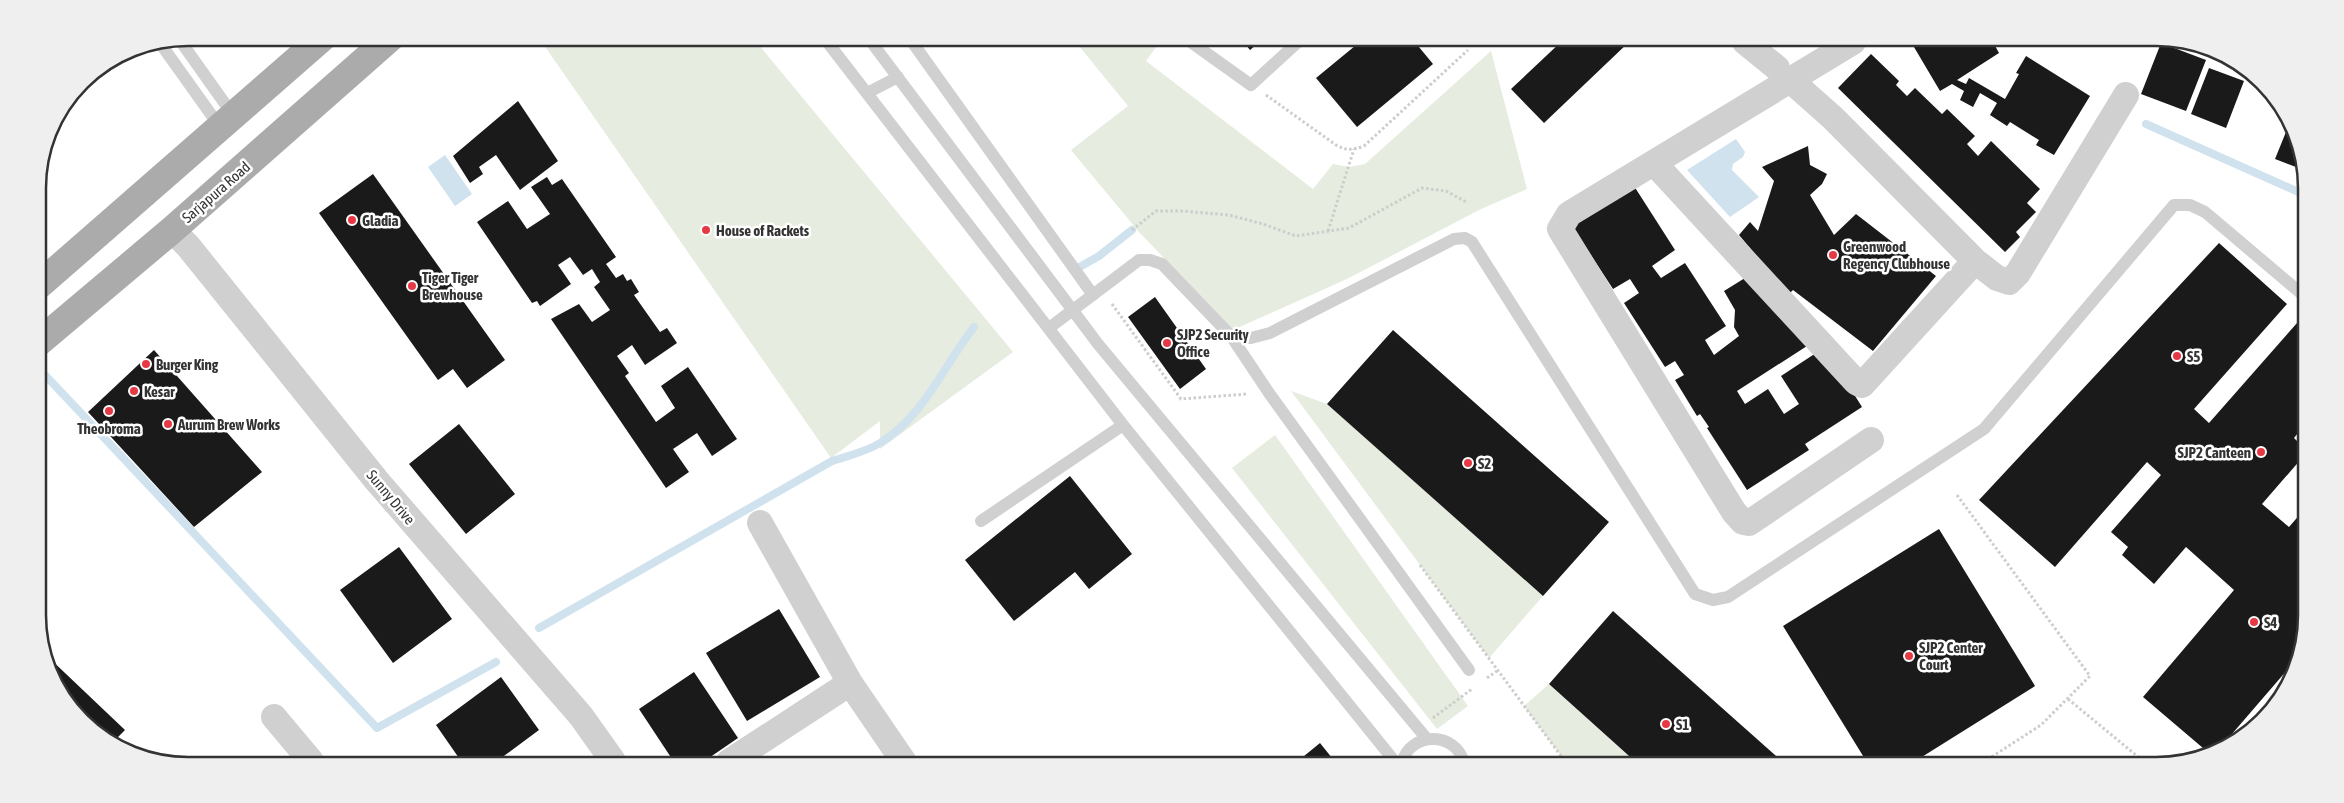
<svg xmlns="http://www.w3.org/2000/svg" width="2344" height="803" viewBox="0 0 2344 803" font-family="'Asap Condensed',sans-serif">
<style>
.green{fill:#e6ecdf}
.water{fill:#cfe2ee}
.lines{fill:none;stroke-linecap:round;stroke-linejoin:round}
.stream{stroke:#cfe2ee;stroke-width:8}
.building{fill:#1a1a1a}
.path{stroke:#cdcdcd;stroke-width:3;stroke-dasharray:2.5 2.5;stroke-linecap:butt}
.service{stroke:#d0d0d0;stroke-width:12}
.minor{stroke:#d0d0d0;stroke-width:26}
.primary{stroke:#ababab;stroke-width:28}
.poi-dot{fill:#e63946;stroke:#fff;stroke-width:2}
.labels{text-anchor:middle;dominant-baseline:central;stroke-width:5;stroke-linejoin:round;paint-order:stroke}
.street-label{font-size:15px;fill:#333;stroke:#fff}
.poi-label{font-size:15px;font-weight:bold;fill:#333;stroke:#fff;text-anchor:start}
.rim{fill:none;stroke:#333;stroke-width:2.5}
</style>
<rect width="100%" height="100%" fill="#fff"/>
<path class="green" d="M 539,38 L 754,39 L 1013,352 L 880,449 L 880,421 L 831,458 Z
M 1074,40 L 1161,40 L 1146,61 L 1313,189 L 1333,164 L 1349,167 L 1365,164 L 1491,51 L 1527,189 L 1481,209 L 1349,278 L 1233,330 L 1139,232 L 1071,150 L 1128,106 Z
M 1291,391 L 1327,404 L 1543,596 L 1489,658 Z
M 1275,435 L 1468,706 L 1437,729 L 1232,468 Z
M 1549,684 L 1638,764 L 1567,764 L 1524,706 Z"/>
<path class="water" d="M 1736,139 L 1745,152 L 1743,157 L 1733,164 L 1732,170 L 1759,197 L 1730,217 L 1687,170 Z
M 445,155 L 472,194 L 455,206 L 428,167 Z"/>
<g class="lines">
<path class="stream" d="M 2146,124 L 2303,194
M 1076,269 L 1099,256 L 1132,230
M 46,376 L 377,728 L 496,662
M 539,628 L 832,461 C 847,456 866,452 880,443 C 924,416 943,367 974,327"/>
</g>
<path class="building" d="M 1242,40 L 1262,40 L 1250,50 Z
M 1361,41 L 1414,41 L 1433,64 L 1357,127 L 1316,78 Z
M 1562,41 L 1630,41 L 1544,123 L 1511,89 Z
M 1911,42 L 1993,42 L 1999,53 L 1957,80 L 1966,84 L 1969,78 L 2005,99 L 2019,74 L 2016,73 L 2026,56 L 2090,96 L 2054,155 L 2036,145 L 2039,140 L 2010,122 L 2007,126 L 1990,115 L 1997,103 L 1980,93 L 1973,107 L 1960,100 L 1964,91 L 1952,84 L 1940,91 Z
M 2161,43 L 2206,60 L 2186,111 L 2141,94 Z
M 1871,54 L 1899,81 L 1896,85 L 1907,96 L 1915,88 L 1942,114 L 1947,109 L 1975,136 L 1967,144 L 1978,156 L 1991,141 L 2040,189 L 2027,203 L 2036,212 L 2016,232 L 2020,237 L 2005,252 L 1838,88 Z
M 2209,68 L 2244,81 L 2226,128 L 2191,114 Z
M 518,101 L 558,161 L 520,190 L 496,155 L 479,167 L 483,174 L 470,183 L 453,156 Z
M 2288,127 L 2304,159 L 2304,170 L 2275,159 Z
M 1808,146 L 1810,165 L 1827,174 L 1822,184 L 1810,195 L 1834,235 L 1856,214 L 1936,276 L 1873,351 L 1793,290 L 1789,294 L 1739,235 L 1750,222 L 1758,231 L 1774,181 L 1762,167 Z
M 373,174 L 505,360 L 467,388 L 453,369 L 438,380 L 319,213 Z
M 547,177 L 552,185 L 562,179 L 616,257 L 606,264 L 616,278 L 623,274 L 627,281 L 631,279 L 639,292 L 634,295 L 660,332 L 667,328 L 677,343 L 645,365 L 632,345 L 617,356 L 629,373 L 625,376 L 656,422 L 675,408 L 661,386 L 688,367 L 737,439 L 712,456 L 697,433 L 673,449 L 689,472 L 666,488 L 551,319 L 579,304 L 592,322 L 610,310 L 594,287 L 600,282 L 592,269 L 583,275 L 570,257 L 558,265 L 571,284 L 540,306 L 537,301 L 532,303 L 477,222 L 508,201 L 527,229 L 550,214 L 531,187 Z
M 1634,186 L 1675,250 L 1652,266 L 1661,278 L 1685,263 L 1726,326 L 1705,340 L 1714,355 L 1739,336 L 1734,327 L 1735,310 L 1724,291 L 1753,273 L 1807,346 L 1737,391 L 1745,404 L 1768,389 L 1784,414 L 1799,404 L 1781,376 L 1819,351 L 1839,370 L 1862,407 L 1805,444 L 1809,450 L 1747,490 L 1707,428 L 1709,427 L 1700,414 L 1697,416 L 1675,380 L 1684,375 L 1675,361 L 1665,367 L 1624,303 L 1639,293 L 1630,279 L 1613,289 L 1572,226 Z
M 2219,243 L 2287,304 L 2194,409 L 2209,423 L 2297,323 L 2303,328 L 2302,428 L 2294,438 L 2302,446 L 2302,458 L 2262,504 L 2289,527 L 2302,512 L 2301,654 L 2219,749 L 2210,754 L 2143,697 L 2234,590 L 2186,547 L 2154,584 L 2122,555 L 2128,547 L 2111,532 L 2161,475 L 2147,462 L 2055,567 L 1979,500 Z
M 1155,297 L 1206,369 L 1180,389 L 1128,317 Z
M 1393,330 L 1609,522 L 1543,596 L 1327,404 Z
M 154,350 L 262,472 L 194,527 L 88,412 Z
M 459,424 L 515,494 L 466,534 L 409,464 Z
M 1070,476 L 1132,554 L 1089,589 L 1075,572 L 1014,621 L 965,560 Z
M 1939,529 L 2035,686 L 1909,765 L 1868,764 L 1783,626 Z
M 399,547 L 452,619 L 393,663 L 340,590 Z
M 779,609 L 820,677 L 747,721 L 706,653 Z
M 1613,611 L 1785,764 L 1638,764 L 1549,684 Z
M 45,654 L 125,730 L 111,744 L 75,714 Z
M 694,672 L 738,738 L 703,762 L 674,762 L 639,709 Z
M 501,677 L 539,730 L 497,761 L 461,761 L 436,725 Z
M 1320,743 L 1336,763 L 1300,763 L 1298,761 Z"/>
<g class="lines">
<path class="path" d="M 1266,95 L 1336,145 C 1346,151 1353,150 1364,146 L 1468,50
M 1132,230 L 1156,211 L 1181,211 L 1229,215 L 1263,224 L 1296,236 L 1349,228 L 1422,188 L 1446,191 L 1468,203
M 1328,231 L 1354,149
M 1112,304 L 1181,399 L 1247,394
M 1957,495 L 2090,676 L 2041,725 L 1979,765
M 1420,565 L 1567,764
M 1487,678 L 1497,671
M 2068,699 L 2148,765
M 1433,718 L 1472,689
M 2243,737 L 2288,683"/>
<path class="service" d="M 179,39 L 233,115
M 825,39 L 1123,425 L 1396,763
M 869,39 L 1098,344 L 1427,739
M 910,39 L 1093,295
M 1188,40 L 1251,85 L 1300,40
M 160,43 L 220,127
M 867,93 L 898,77
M 1049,328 L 1139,260 L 1150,260 L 1162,264 L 1231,336 L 1251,338 L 1270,333 L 1454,239 L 1465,238 L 1472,242 L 1695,594 L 1713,600 L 1728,597 L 1984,429 L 2174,205 L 2190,205 L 2205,212 L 2303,295
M 1231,336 L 1269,393 L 1469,670
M 981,521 L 1123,425
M 1402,763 C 1410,731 1456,731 1464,763"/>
<path class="minor" d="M 1745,42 L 1777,68
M 1853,42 L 1569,214 L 1560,229 L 1734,512 L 1743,522 L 1749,523 L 1871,440
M 1654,163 L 1856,382 L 1862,385 L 1975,261 L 1833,118 L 1789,79
M 172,230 L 188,246 L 377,481 L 581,716 L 613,761
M 1975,261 L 1997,278 L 2009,282 L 2018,273 L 2126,95
M 760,523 L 850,683 L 904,762
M 274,717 L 311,761
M 729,762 L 850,683"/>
<path class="primary" d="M 38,286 L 322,38
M 39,342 L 172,230 L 390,38"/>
</g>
<g class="poi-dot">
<circle cx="352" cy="220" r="5"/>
<circle cx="706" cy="230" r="5"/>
<circle cx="1833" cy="255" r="5"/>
<circle cx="412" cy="286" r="5"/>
<circle cx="1167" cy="343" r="5"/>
<circle cx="2177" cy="356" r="5"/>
<circle cx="146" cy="364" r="5"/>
<circle cx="134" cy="391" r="5"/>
<circle cx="109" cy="411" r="5"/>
<circle cx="168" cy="424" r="5"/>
<circle cx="2261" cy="452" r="5"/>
<circle cx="1468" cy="463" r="5"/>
<circle cx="2254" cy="622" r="5"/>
<circle cx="1909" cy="656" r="5"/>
<circle cx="1666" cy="724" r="5"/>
</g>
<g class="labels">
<g class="street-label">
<text transform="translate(216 192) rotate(-41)">Sarjapura Road</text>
<text transform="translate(391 497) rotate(50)">Sunny Drive</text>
</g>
<g class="poi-label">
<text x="362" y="220">Gladia</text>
<text x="716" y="230">House of Rackets</text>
<text x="1843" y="246">Greenwood<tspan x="1843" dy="17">Regency Clubhouse</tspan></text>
<text x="422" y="277">Tiger Tiger<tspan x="422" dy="17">Brewhouse</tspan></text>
<text x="1177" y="334">SJP2 Security<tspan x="1177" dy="17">Office</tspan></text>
<text x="2187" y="356">S5</text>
<text x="156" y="364">Burger King</text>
<text x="144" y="391">Kesar</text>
<text x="178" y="424">Aurum Brew Works</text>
<text x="109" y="428" text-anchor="middle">Theobroma</text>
<text x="2251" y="452" text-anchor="end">SJP2 Canteen</text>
<text x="1478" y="463">S2</text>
<text x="2264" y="622">S4</text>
<text x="1919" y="647">SJP2 Center<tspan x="1919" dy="17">Court</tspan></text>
<text x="1676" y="724">S1</text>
</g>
</g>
<path d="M0 0H2344V803H0ZM188 46H2156A142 142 0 0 1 2298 188V615A142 142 0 0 1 2156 757H188A142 142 0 0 1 46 615V188A142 142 0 0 1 188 46Z" fill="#efefef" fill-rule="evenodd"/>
<path class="rim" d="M188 46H2156A142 142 0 0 1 2298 188V615A142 142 0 0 1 2156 757H188A142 142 0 0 1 46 615V188A142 142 0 0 1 188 46Z"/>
</svg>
